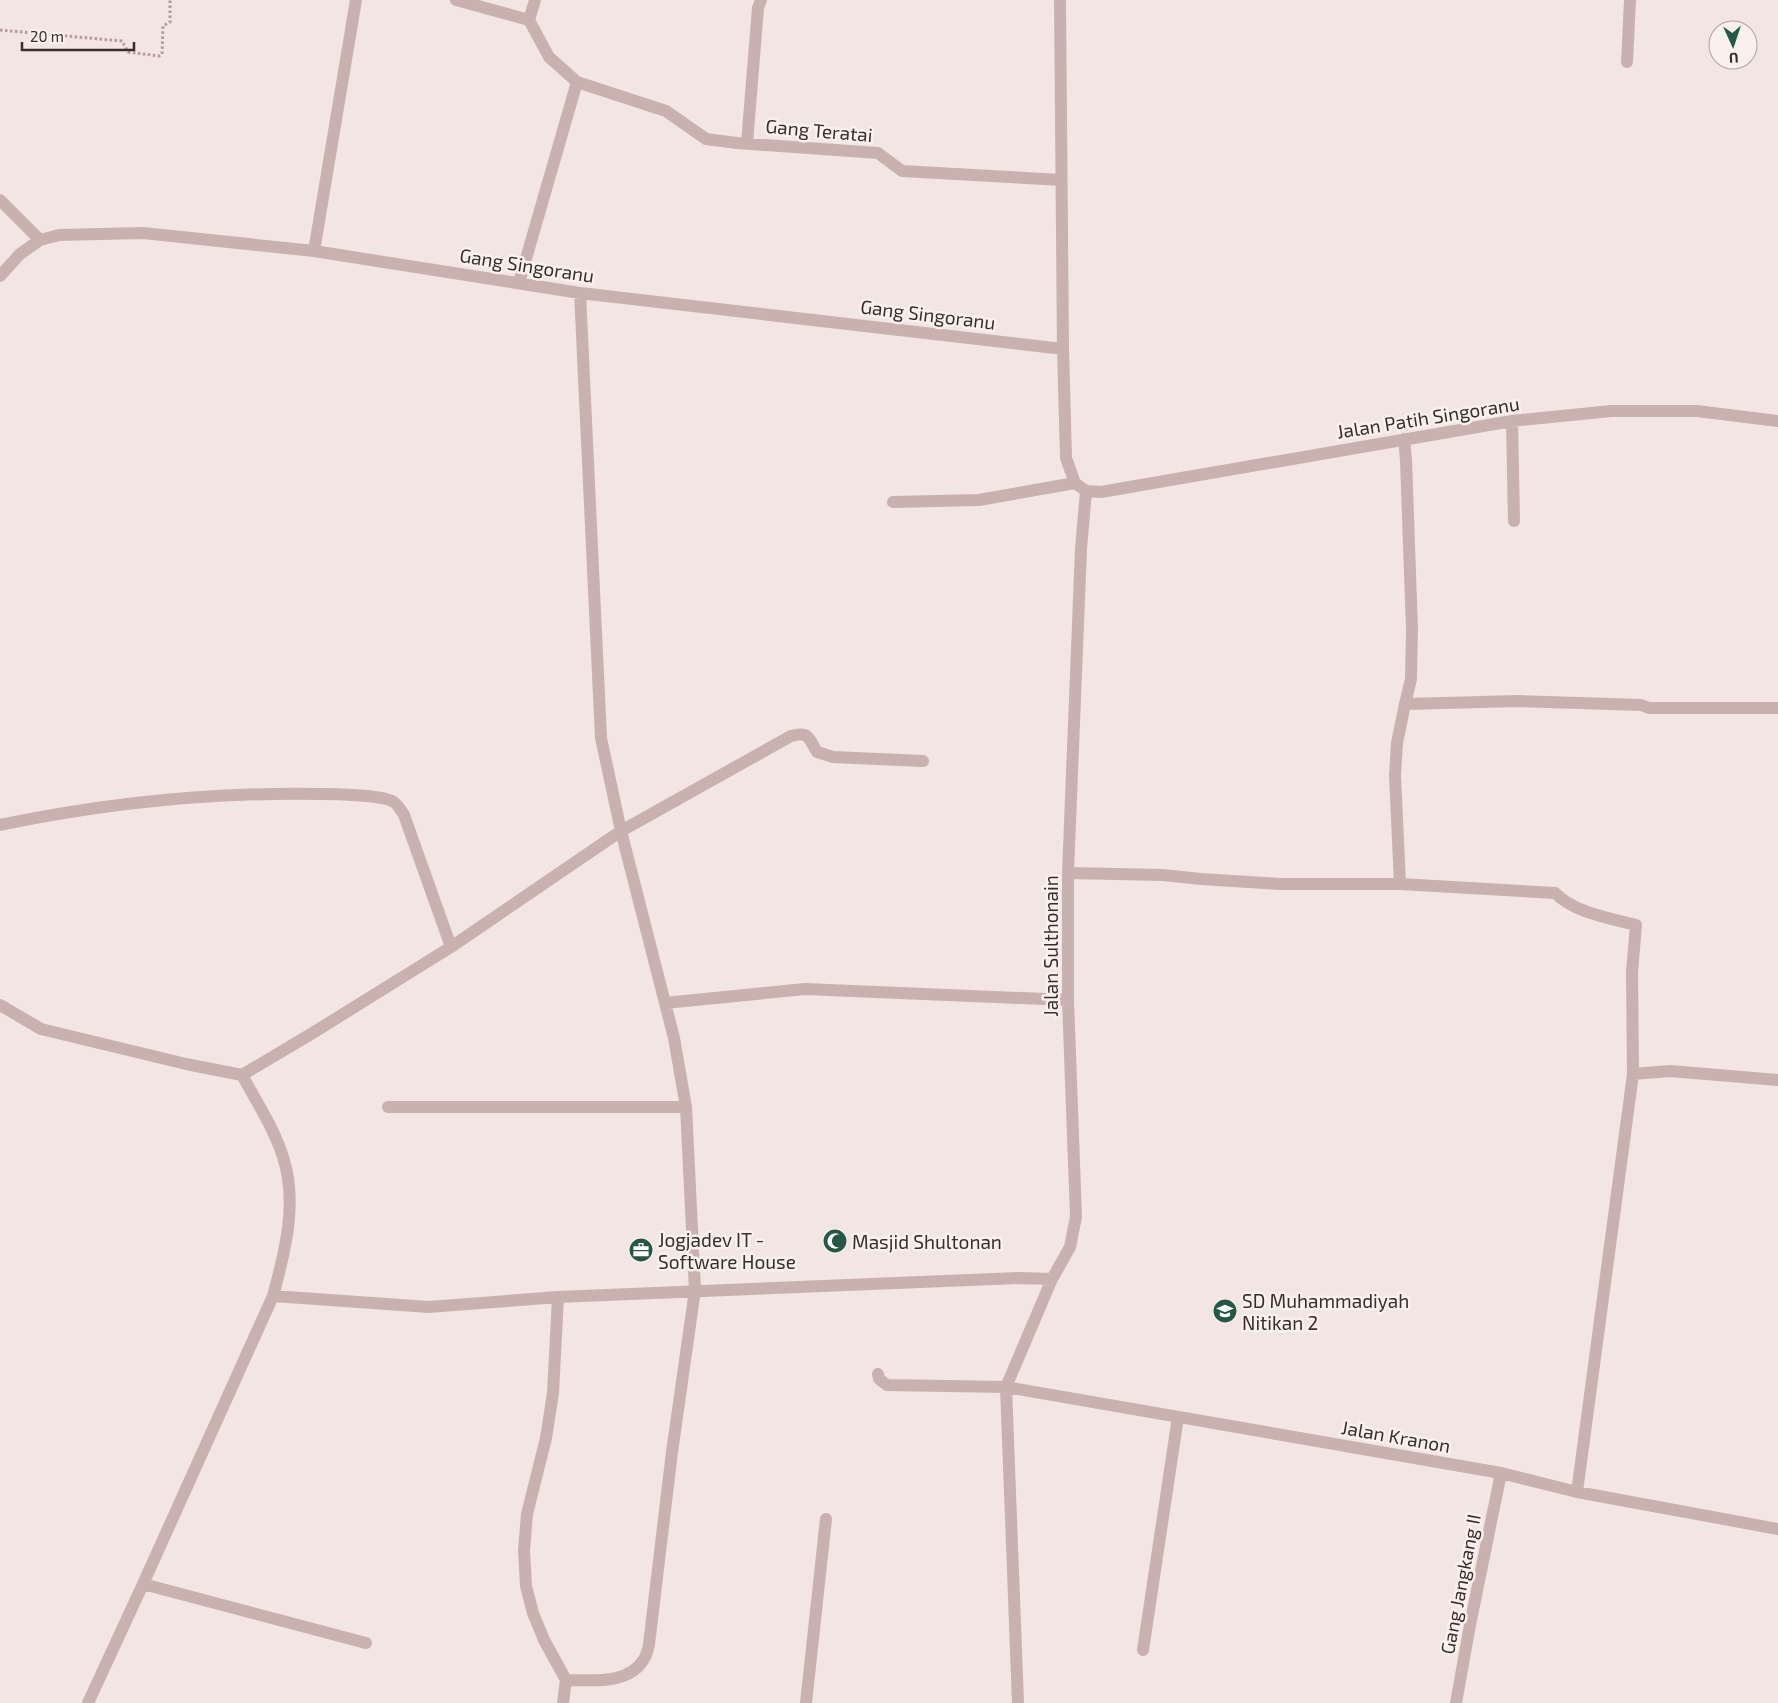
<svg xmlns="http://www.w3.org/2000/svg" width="1778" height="1703" viewBox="0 0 1778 1703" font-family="'Exo 2',sans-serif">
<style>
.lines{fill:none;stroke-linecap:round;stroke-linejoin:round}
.path{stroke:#b59a9a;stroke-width:3;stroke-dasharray:2.5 2.5;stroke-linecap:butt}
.minor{stroke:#c9b1af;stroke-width:12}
.labels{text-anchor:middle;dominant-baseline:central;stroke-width:5;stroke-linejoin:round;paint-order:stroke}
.street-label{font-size:19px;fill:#392d2e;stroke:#faf1ef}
.poi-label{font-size:19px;fill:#392d2e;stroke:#faf1ef;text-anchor:start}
</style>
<rect width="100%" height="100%" fill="#f2e5e3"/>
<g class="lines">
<path class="path" d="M 0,30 L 122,41 L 128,52 L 159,56 L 162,54 L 163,26 L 170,22 L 170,0"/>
<path class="minor" d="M 456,0 L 529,20 L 535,0
M 1060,0 L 1063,349 L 1066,458 L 1075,483 L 1086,491
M 529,20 L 549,57 L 577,82 L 666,111 L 706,139 L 737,143 L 878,153 L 902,171 L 1061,180
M 1627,62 L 1630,0
M 747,143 L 758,8 L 761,0
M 0,200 L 40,240
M 314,251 L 356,0
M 0,276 L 20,254 L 40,240 L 59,235 L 143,233 L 314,251 L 580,293 L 1063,349
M 519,283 L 577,82
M 1512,421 L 1514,521
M 1086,491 L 1081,549 L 1068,873 L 1068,1000 L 1076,1217 L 1070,1247 L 1052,1279 L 1006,1387 L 1501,1473 L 1577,1492 L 1778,1529
M 1086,491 L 1101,492 L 1512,421 L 1611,411 L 1697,411 L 1778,421
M 893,502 L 979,500 L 1075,483
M 1405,704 L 1518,701 L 1641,705 L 1649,708 L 1778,708
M 0,825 C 106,803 212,792 320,794 C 336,794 379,795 392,801 C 398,804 400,809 404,815 L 451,947
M 1068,873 L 1163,875 L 1201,879 L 1280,884 L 1400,884 L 1555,893 C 1575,913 1609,918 1636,925 L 1632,972 L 1633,1074
M 1400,884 L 1395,775 L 1397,743 L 1405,704 L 1411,679 L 1412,629 L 1406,460 L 1404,439
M 665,1003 L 805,989 L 1068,1000
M 0,1005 L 41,1029 L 186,1064 L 242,1075 C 256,1101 274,1128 283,1157 C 298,1202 285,1252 273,1296 L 143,1584 L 88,1703
M 242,1075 L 311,1034 L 451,947 L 621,831 L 791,736 C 809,731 808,737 817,752 L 833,757 L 923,761
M 388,1107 L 686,1107
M 273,1296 L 429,1307 L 558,1297 L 553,1393 L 546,1438 L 527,1514 L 524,1550 L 526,1586 L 533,1613 L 544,1640 L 566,1680 L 563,1703
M 558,1297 L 1020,1278 L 1052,1279
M 878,1374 L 879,1379 L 887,1385 L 1006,1387 L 1018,1703
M 1577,1492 L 1633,1074 L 1670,1071 L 1778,1080
M 143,1584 L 366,1643
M 1143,1650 L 1178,1417
M 566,1680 C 592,1680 629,1685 644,1659 C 647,1655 648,1649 649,1644 L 672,1452 L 695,1290 L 686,1107 L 674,1038 L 621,831 L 601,738 L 580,293
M 806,1703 L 826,1519
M 1456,1703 L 1470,1625 L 1501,1473"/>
</g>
<defs>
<symbol id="mosque-disc" viewBox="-11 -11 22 22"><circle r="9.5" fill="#265746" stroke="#faf1ef"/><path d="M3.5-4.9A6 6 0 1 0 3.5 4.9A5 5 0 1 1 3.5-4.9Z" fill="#fff"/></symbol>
<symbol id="office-disc" viewBox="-11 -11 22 22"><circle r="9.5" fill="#265746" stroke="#faf1ef"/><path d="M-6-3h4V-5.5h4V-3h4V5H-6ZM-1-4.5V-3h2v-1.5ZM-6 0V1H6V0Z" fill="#fff"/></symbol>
<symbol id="school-disc" viewBox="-11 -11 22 22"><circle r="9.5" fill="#265746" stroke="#faf1ef"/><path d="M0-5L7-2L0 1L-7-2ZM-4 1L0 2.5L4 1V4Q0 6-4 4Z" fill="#fff"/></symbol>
</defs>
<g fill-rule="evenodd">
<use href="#mosque-disc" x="821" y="1227" width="28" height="28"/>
<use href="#office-disc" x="627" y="1236" width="28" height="28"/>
<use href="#school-disc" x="1211" y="1297" width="28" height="28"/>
</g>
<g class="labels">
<g class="street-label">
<text transform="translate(819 130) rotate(5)">Gang Teratai</text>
<text transform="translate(527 265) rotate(9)">Gang Singoranu</text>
<text transform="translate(928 314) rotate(7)">Gang Singoranu</text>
<text transform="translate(1428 417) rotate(-9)">Jalan Patih Singoranu</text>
<text transform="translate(1050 946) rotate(-90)">Jalan Sulthonain</text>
<text transform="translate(1396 1436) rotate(10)">Jalan Kranon</text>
<text transform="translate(1460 1584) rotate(-79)">Gang Jangkang II</text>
</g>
<g class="poi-label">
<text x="658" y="1239">Jogjadev IT -<tspan x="658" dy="22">Software House</tspan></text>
<text x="852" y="1241">Masjid Shultonan</text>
<text x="1242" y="1300">SD Muhammadiyah<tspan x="1242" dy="22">Nitikan 2</tspan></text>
</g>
</g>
<g transform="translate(1733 45) rotate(177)"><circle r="24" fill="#faf1ef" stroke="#ada3a2"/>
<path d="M0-4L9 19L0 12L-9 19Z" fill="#265746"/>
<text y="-8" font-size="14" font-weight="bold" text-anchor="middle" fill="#392d2e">U</text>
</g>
<path d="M22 42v8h112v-8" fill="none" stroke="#392d2e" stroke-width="2.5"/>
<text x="30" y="42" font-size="15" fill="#392d2e" stroke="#faf1ef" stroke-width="4" paint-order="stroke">20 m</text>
</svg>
